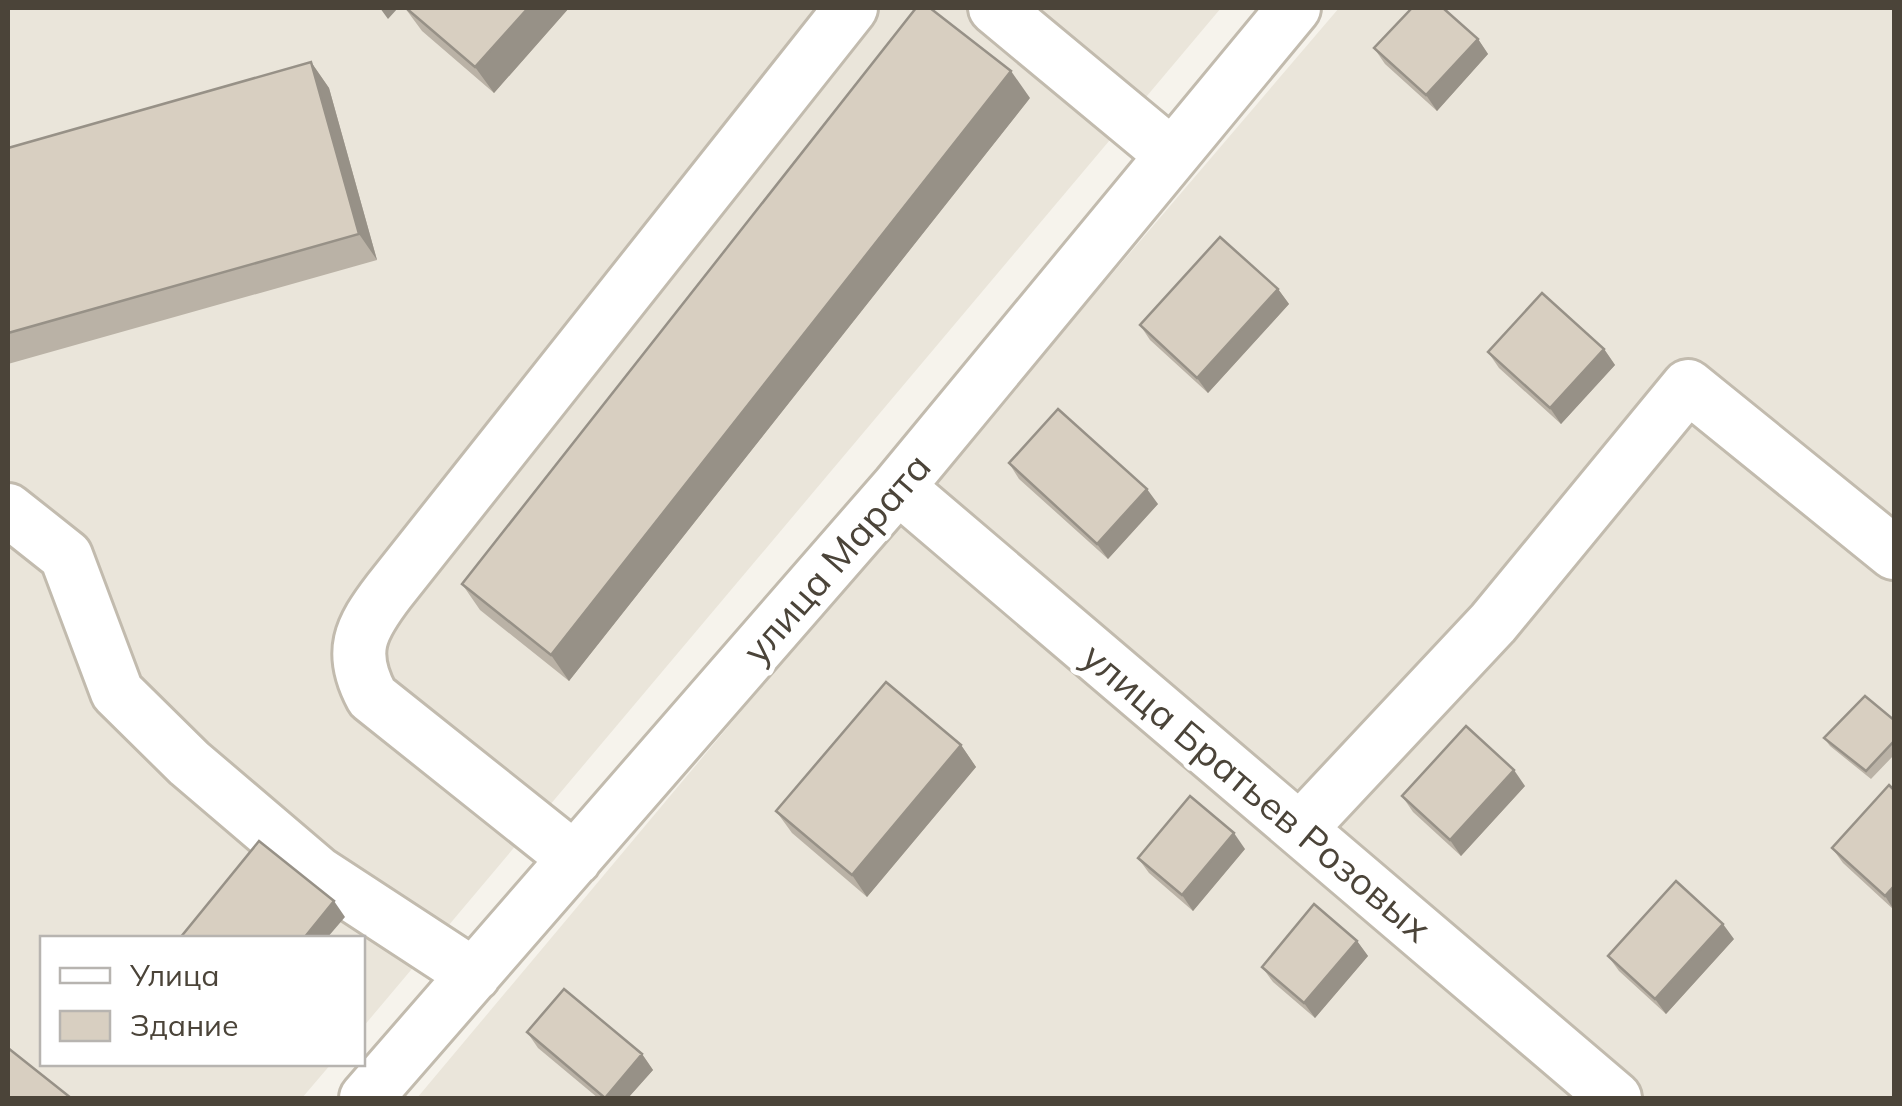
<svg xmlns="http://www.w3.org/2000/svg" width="1902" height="1106" viewBox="0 0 1902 1106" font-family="Mulish,sans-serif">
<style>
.residential{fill:#eae5da}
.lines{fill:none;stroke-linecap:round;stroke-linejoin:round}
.minor-casing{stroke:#c2bbae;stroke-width:58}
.minor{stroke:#fff;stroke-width:52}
.wall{fill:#bab2a6}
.shaded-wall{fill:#979187}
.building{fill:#d8cfc1;stroke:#979187;stroke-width:2.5}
.labels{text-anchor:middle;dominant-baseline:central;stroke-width:10;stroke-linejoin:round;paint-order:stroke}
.street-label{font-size:38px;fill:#4b4439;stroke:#fff}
</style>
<rect width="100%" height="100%" fill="#f6f3ec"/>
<path class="residential" d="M 8,8 L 1221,8 L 363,1027 L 362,938 L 42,938 L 42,1064 L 331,1064 L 302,1098 L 8,1098 Z
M 1339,8 L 1894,8 L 1894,1098 L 417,1098 L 867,561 Z"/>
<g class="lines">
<defs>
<path id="minor" d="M 995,8 L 1172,155
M 898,487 L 1615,1098
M 8,510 L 66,556 L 117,692 L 189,763 L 318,873 L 474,975
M 1300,829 L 1493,623 L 1688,386 L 1894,553
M 575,859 L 372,697 C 348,652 360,629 389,591 L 851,8
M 366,1098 L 898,487 L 1294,8"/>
</defs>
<use href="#minor" class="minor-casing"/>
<use href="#minor" class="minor"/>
</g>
<path class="wall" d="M 405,8 L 569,8 L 494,93 L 422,31 Z
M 1478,39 L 1488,54 L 1437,111 L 1385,64 L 1374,48 Z
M 311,62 L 329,88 L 377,260 L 8,364 L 8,148 Z
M 1030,98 L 569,681 L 480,610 L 462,584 Z
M 1278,289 L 1289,304 L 1208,393 L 1150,340 L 1140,325 Z
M 1604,349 L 1615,365 L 1561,424 L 1499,368 L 1488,352 Z
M 1009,463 L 1158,504 L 1108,559 L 1019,479 Z
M 1894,720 L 1894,755 L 1871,779 L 1830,746 L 1824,738 Z
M 961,745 L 976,767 L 867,897 L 792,833 L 776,811 Z
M 1525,786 L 1461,856 L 1413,812 L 1402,796 Z
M 1894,790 L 1894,910 L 1843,863 L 1832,848 Z
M 1245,849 L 1193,911 L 1149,873 L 1138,858 Z
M 1734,939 L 1666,1014 L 1619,971 L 1608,956 Z
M 1357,941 L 1368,956 L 1315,1018 L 1273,982 L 1262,967 Z
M 527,1032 L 642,1054 L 653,1070 L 628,1098 L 598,1098 L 538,1048 Z"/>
<path class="shaded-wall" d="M 380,8 L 398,8 L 388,19 Z
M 528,8 L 569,8 L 494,93 L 475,67 Z
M 1478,39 L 1488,54 L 1437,111 L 1426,95 Z
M 311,62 L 329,88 L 377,260 L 359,234 Z
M 1011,71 L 1030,98 L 569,681 L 551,655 Z
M 1278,289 L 1289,304 L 1208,393 L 1197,378 Z
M 1604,349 L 1615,365 L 1561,424 L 1550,408 Z
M 1147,489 L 1158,504 L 1108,559 L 1097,544 Z
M 961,745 L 976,767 L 867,897 L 852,875 Z
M 1514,770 L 1525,786 L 1461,856 L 1450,840 Z
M 1234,833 L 1245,849 L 1193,911 L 1182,895 Z
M 1894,886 L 1894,910 L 1885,896 Z
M 334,901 L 345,917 L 327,938 L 304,938 Z
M 1723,924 L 1734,939 L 1666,1014 L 1655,999 Z
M 1357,941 L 1368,956 L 1315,1018 L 1304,1003 Z
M 642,1054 L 653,1070 L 628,1098 L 605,1098 Z"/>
<path class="building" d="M 406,8 L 528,8 L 475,67 Z
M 916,8 L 930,8 L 1011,71 L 551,655 L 462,584 Z
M 1412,8 L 1443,8 L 1478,39 L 1426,95 L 1374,48 Z
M 311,62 L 359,234 L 8,333 L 8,148 Z
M 1220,237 L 1278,289 L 1197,378 L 1140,325 Z
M 1542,293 L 1604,349 L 1550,408 L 1488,352 Z
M 1058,409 L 1147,489 L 1097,544 L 1009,463 Z
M 886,682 L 961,745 L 852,875 L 776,811 Z
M 1865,696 L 1894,720 L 1894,741 L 1866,771 L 1824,738 Z
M 1466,726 L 1514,770 L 1450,840 L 1402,796 Z
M 1889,785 L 1894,790 L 1894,886 L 1885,896 L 1832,848 Z
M 1190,796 L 1234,833 L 1182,895 L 1138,858 Z
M 259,841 L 334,901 L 304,938 L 180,938 Z
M 1676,881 L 1723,924 L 1655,999 L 1608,956 Z
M 1314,904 L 1357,941 L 1304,1003 L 1262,967 Z
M 564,989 L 642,1054 L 605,1098 L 527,1032 Z
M 8,1048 L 71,1098 L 8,1098 Z"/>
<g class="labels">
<g class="street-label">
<text transform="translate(836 558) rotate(-49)">улица Марата</text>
<text transform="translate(1257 792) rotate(40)">улица Братьев Розовых</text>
</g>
</g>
<rect width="1902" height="1106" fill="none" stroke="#4b4439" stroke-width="20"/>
<rect x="40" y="936" width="325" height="130" fill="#ffffff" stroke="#b7b4b0" stroke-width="2.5"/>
<rect x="60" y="968" width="50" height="15" fill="#ffffff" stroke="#b7b4b0" stroke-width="2.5"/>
<text x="130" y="986" font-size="30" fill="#4b4439">Улица</text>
<rect x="60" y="1011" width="50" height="30" fill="#d8cfc1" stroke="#b7b4b0" stroke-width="2.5"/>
<text x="130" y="1036" font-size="30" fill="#4b4439">Здание</text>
</svg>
